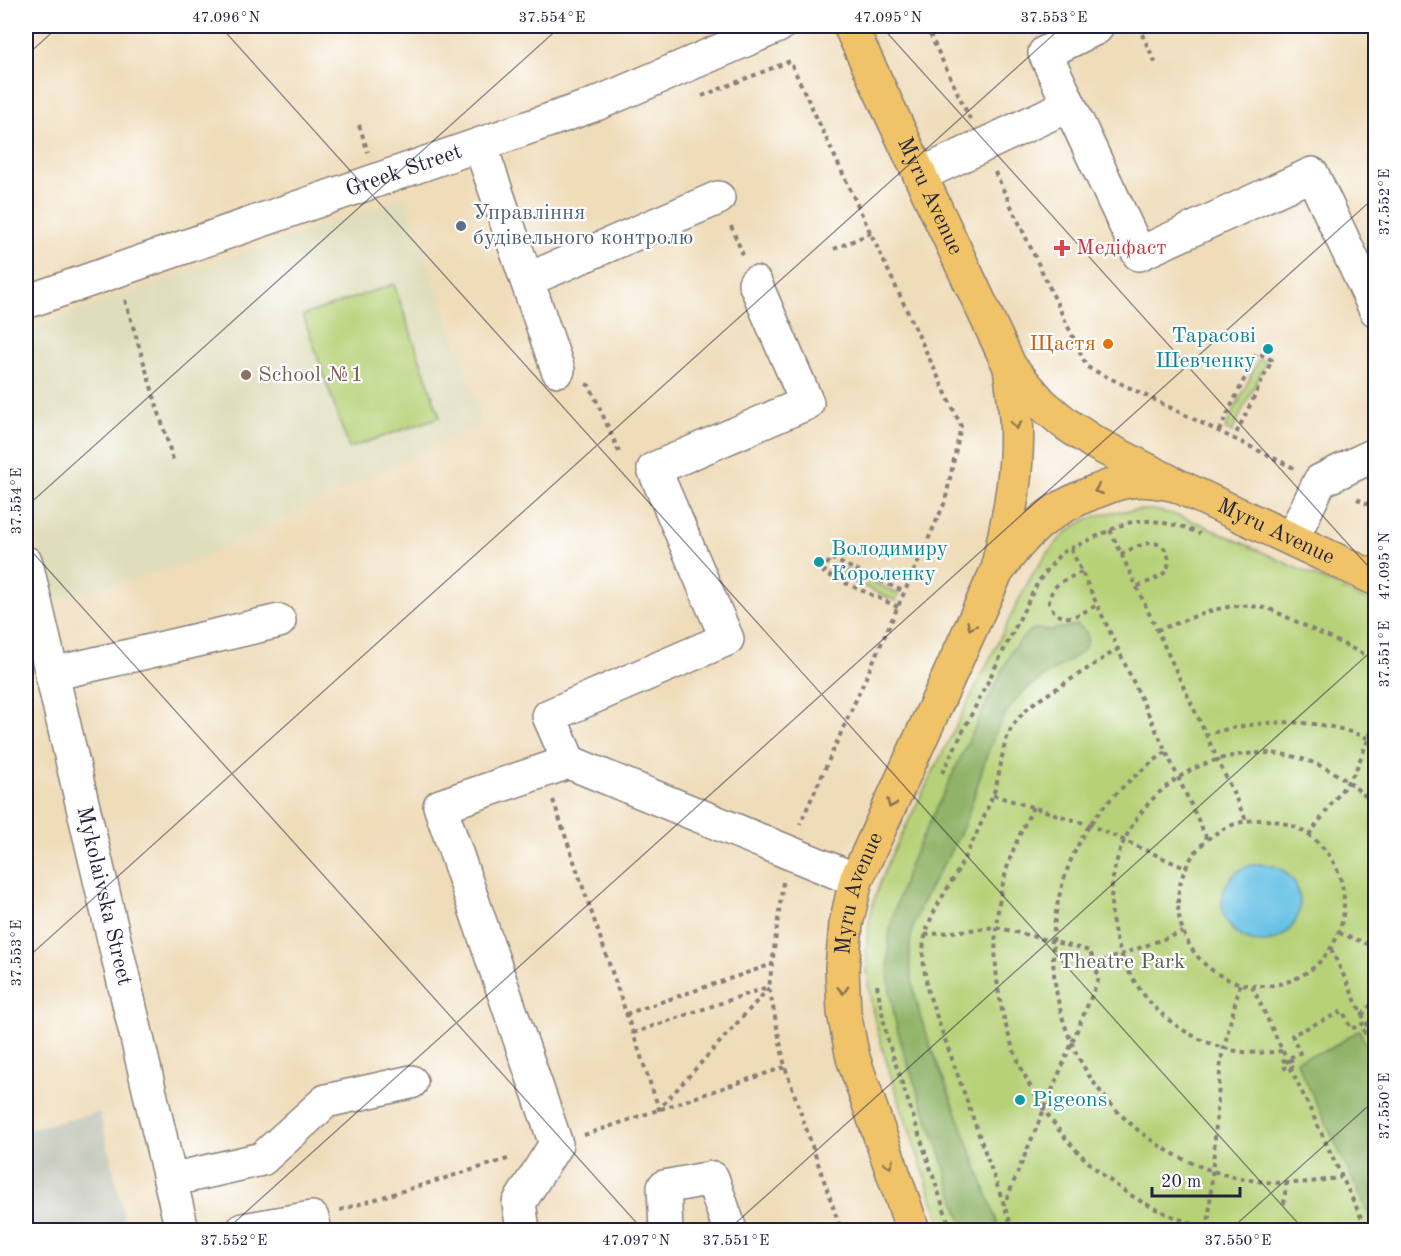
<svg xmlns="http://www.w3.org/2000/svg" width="1401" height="1256" viewBox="0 0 1401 1256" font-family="'Old Standard TT',serif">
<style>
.built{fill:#dfddbb}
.industrial{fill:#c3c6b9}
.green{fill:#b6d177;stroke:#6c7a59;stroke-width:1.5}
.forest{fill:#90b368;stroke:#596a52;stroke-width:1.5}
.water{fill:#69c3e6;stroke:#467290;stroke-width:1.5}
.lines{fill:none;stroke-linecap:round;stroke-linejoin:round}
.minor-casing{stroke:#887f7a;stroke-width:36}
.major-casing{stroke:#887f7a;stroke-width:36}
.path{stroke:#887f7a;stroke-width:4;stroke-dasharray:4.5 4.5;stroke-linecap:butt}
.minor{stroke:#fff;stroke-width:33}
.major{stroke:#f1c369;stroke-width:33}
.oneway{stroke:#8a7252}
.ticks{fill:none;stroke:#22223b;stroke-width:1.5;stroke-opacity:0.45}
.service-dot{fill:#5c6f8a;stroke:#fff;stroke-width:2}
.health-dot{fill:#e0444e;stroke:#fff;stroke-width:2}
.food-dot{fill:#e8710a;stroke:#fff;stroke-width:2}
.culture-dot{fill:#0f9aa8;stroke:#fff;stroke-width:2}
.education-dot{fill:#8d6e63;stroke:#fff;stroke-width:2}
.labels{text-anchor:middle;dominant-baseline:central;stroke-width:4.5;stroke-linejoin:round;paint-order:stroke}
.street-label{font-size:22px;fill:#22223b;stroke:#fff}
.service-label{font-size:22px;fill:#4e5e75;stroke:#fff;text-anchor:start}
.health-label{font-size:22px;fill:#be3a42;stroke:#fff;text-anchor:start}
.culture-label{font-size:22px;fill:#0d838f;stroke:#fff;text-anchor:start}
.food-label{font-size:22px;fill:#c56008;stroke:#fff;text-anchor:end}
.education-label{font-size:22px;fill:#785e54;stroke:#fff;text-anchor:start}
.park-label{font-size:22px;fill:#565f50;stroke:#fff}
.neatline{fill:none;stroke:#22223b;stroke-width:2}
.ticks-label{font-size:15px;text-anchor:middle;fill:#22223b}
</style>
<rect width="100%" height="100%" fill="#fff"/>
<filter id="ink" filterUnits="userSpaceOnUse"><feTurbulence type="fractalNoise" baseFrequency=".0167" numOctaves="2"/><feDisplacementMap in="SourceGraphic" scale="12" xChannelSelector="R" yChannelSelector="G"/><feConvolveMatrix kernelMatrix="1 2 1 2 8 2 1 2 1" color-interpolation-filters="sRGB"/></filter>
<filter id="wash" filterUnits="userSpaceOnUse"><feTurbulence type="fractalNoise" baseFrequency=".008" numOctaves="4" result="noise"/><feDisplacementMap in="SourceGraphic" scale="24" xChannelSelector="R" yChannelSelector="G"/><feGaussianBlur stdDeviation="1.35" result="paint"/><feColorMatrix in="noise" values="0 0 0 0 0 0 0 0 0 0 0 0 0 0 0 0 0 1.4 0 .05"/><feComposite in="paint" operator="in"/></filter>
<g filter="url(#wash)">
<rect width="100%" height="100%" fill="#efdcb9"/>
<path class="built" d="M 405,197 L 483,422 L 194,561 L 52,602 L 26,490 L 26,329 Z"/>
<path class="industrial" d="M 100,1112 L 127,1230 L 26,1230 L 26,1130 Z"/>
<path class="green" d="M 394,284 L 440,417 L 349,448 L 303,315 Z
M 1259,359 L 1266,362 L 1232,432 L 1225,429 Z
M 1153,510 L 1176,515 L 1199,523 L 1375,604 L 1375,1230 L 943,1230 C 929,1190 916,1149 902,1109 C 882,1049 858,985 869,921 C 873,898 882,877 891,856 L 1030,578 C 1067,523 1086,509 1153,510 Z
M 833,564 L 899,594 L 896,601 L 829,571 Z"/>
<path class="forest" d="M 1077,625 C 1088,631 1091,639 1083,650 C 1065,666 1041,675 1024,691 C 987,726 982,783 963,827 C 947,864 918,897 911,937 C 902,988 938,1064 956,1111 C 971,1151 986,1191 1000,1230 L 965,1230 C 953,1199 945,1166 934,1135 C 909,1068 880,1004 890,931 C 894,907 903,884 911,861 L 1012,650 L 1028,632 L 1034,629 L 1052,630 Z
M 1359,1030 L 1375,1065 L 1376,1217 L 1372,1221 L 1296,1060 L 1330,1049 Z"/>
<path class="water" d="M1222 903a39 39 0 1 1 78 0a39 39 0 1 1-78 0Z"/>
</g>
<g filter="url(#ink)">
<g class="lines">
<defs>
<g id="minor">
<path d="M 1096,28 L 1045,53 L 1139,254 L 1312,174 L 1376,310"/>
<path d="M 480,145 L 558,370"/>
<path d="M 920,175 L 1069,105"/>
<path d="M 527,280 L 718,198"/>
<path id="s1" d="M 26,302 L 596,104 L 778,26"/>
<path d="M 1292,539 L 1320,481 L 1376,454"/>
<path id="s2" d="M 26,563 L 182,1230"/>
<path d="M 52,674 L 279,621"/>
<path d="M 569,762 L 549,716 L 727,639 L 654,469 L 807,403 L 755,283"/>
<path d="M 170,1180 L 262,1159 L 326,1101 L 411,1082"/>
<path d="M 243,1230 L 312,1218 L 315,1230"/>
<path d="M 523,1230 L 519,1203 L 556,1144 L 440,806 L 569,762 L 856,880"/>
<path d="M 666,1230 L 664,1187 L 712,1178 L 730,1230"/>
</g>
<g id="major">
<path id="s3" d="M 850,26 L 1010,367 L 1042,404 L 1066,424 L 1093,442 L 1176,485 L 1376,579"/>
<path d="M 999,561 C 1010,514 1019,467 1016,418 C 1015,401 1012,384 1010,367"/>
<path id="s4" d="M 913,1230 L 853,1058 L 844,1013 L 842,968 L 846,924 L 856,880 L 996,573 C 1023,533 1048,510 1094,492 C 1106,488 1117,482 1130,481 C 1146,479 1160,482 1176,485"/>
</g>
</defs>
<use href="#minor" class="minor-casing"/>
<use href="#major" class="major-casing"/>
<path class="path" d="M 926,26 L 970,119
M 1138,26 L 1156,64
M 702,96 L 790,61 L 961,426 L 945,502 L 800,824
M 359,125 L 368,152
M 995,172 L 1087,367 L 1294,468
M 731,226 L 743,255
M 834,249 L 871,233
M 125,300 L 174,463
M 586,384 L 590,386 L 619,452
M 1219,431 L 1257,353 L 1272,360 L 1234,438
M 1357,499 L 1376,508
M 1110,530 L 1246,820
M 1071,549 L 1207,839
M 1121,554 C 1134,548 1158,533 1167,553 C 1170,558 1169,566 1166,571 C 1159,579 1145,583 1136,587
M 1082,572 C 1065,580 1050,583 1049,604 C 1062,628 1079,614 1097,605
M 898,607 L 824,573 L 830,558 L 905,592
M 1157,630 C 1198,617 1228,597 1272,610 L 1376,660
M 1205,735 C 1262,718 1321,716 1376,742
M 1166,752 C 1137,773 1112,794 1091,823 C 1070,854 1057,892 1054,929 C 1039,1090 1186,1212 1341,1177
M 942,773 L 1038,582 L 1061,553 L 1119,526 L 1135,521 L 1154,521 L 1184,527 L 1200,534
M 993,795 L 1090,825 L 1185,868
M 553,800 L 659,1109 L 769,988
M 1033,807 C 1024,826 1014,845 1008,865 C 970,988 1020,1121 1126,1192 C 1151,1209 1180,1220 1208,1229
M1178 903a83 83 0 1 1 166 0a83 83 0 1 1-166 0Z
M 1309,835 L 1355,772 L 1376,720
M 783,882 L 769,987 L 785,1067 L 841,1230
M 1339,933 L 1376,947
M 925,935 L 996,927 L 1090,951 L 1099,978 L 1004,1205
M 1331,949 L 1376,1044
M 1095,964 L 1183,932
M 877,985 L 887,1038 L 951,1230
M 1252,986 L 1367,1230
M 626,1014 L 770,965
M 1362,1015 L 1376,999
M 633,1033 L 768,987
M 1282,1051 C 1266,1053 1249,1054 1232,1050 C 1109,1022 1067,867 1167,786 C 1194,764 1226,754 1260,753 C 1305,752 1346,774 1376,807
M 1290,1058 L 1294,1066 L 1286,1070 L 1282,1062 C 1288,1058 1294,1056 1300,1053 L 1292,1035 L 1343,1011 L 1351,1029 L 1369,1021 L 1373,1029 L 1365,1033 L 1361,1025
M 584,1135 L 785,1067
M 1284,1204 L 1286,1184
M 340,1210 L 511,1158
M 1208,1229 L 1221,1059 L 1240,984
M 1013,1230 L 928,992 C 925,973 920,953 926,933 C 932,910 946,892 957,872 C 970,848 982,823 992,797 C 1008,757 994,736 1034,703 L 1118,649"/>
<use href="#minor" class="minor"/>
<use href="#major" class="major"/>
</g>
<defs><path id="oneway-chevron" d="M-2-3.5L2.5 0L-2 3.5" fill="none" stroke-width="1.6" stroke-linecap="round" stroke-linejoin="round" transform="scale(1.5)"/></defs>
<g class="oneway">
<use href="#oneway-chevron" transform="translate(1016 425) rotate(89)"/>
<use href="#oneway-chevron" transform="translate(1098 490) rotate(159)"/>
<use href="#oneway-chevron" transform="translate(971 626) rotate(115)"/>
<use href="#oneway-chevron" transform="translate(891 804) rotate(114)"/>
<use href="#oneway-chevron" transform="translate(843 990) rotate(88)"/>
<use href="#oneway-chevron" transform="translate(889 1164) rotate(71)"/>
</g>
</g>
<path class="ticks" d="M 220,26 L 1304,1230M 881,26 L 1376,575M 26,56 L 59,26M 26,507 L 561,26M 26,545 L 643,1230M 26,959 L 1063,26M 226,1230 L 1376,196M 728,1230 L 1376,647M 1230,1230 L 1376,1099"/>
<circle class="service-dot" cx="461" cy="226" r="6"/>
<path class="health-dot" d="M1059 239h6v6h6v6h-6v6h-6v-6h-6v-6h6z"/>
<circle class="food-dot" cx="1108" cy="344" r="6"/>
<g class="culture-dot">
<circle cx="1268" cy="349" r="6"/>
<circle cx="819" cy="562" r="6"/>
<circle cx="1020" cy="1100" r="6"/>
</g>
<circle class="education-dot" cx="246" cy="375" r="6"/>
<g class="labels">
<g class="street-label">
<text stroke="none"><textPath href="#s1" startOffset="400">Greek Street</textPath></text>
<text stroke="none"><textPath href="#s3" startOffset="188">Myru Avenue</textPath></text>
<text stroke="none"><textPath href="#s3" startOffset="693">Myru Avenue</textPath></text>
<text stroke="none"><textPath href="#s4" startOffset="350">Myru Avenue</textPath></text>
<text stroke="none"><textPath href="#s2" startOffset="342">Mykolaivska Street</textPath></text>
</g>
<g class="service-label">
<text x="473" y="213">Управління<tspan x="473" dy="25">будівельного контролю</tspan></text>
</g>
<g class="health-label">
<text x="1076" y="248">Медіфаст</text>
</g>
<g class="culture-label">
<text x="1256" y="336" text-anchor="end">Тарасові<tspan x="1256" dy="25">Шевченку</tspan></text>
<text x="831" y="549">Володимиру<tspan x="831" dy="25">Короленку</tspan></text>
<text x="1032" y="1100">Pigeons</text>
</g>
<g class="food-label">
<text x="1096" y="344">Щастя</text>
</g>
<g class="education-label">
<text x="258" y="375">School №1</text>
</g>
<g class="park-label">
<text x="1122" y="962">Theatre Park</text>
</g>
</g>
<rect width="1401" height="1256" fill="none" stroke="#fff" stroke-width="66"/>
<path d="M1152 1187v9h88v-9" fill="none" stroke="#22223b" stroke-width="3"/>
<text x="1161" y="1187" font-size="18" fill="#22223b" stroke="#ffffff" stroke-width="4.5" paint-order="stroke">20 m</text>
<rect x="33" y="33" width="1335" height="1190" class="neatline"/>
<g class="ticks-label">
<text x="226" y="22">47.096°N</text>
<text x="552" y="22">37.554°E</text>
<text x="888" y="22">47.095°N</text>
<text x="1054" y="22">37.553°E</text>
<text transform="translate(1384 202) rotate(-90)" y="5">37.552°E</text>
<text transform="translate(16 501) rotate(-90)" y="5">37.554°E</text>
<text transform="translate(1384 566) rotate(-90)" y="5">47.095°N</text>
<text transform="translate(1384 654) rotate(-90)" y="5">37.551°E</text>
<text transform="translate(16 953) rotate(-90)" y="5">37.553°E</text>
<text transform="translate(1384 1106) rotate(-90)" y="5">37.550°E</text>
<text x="234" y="1245">37.552°E</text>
<text x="636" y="1245">47.097°N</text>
<text x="736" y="1245">37.551°E</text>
<text x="1238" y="1245">37.550°E</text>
</g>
</svg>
